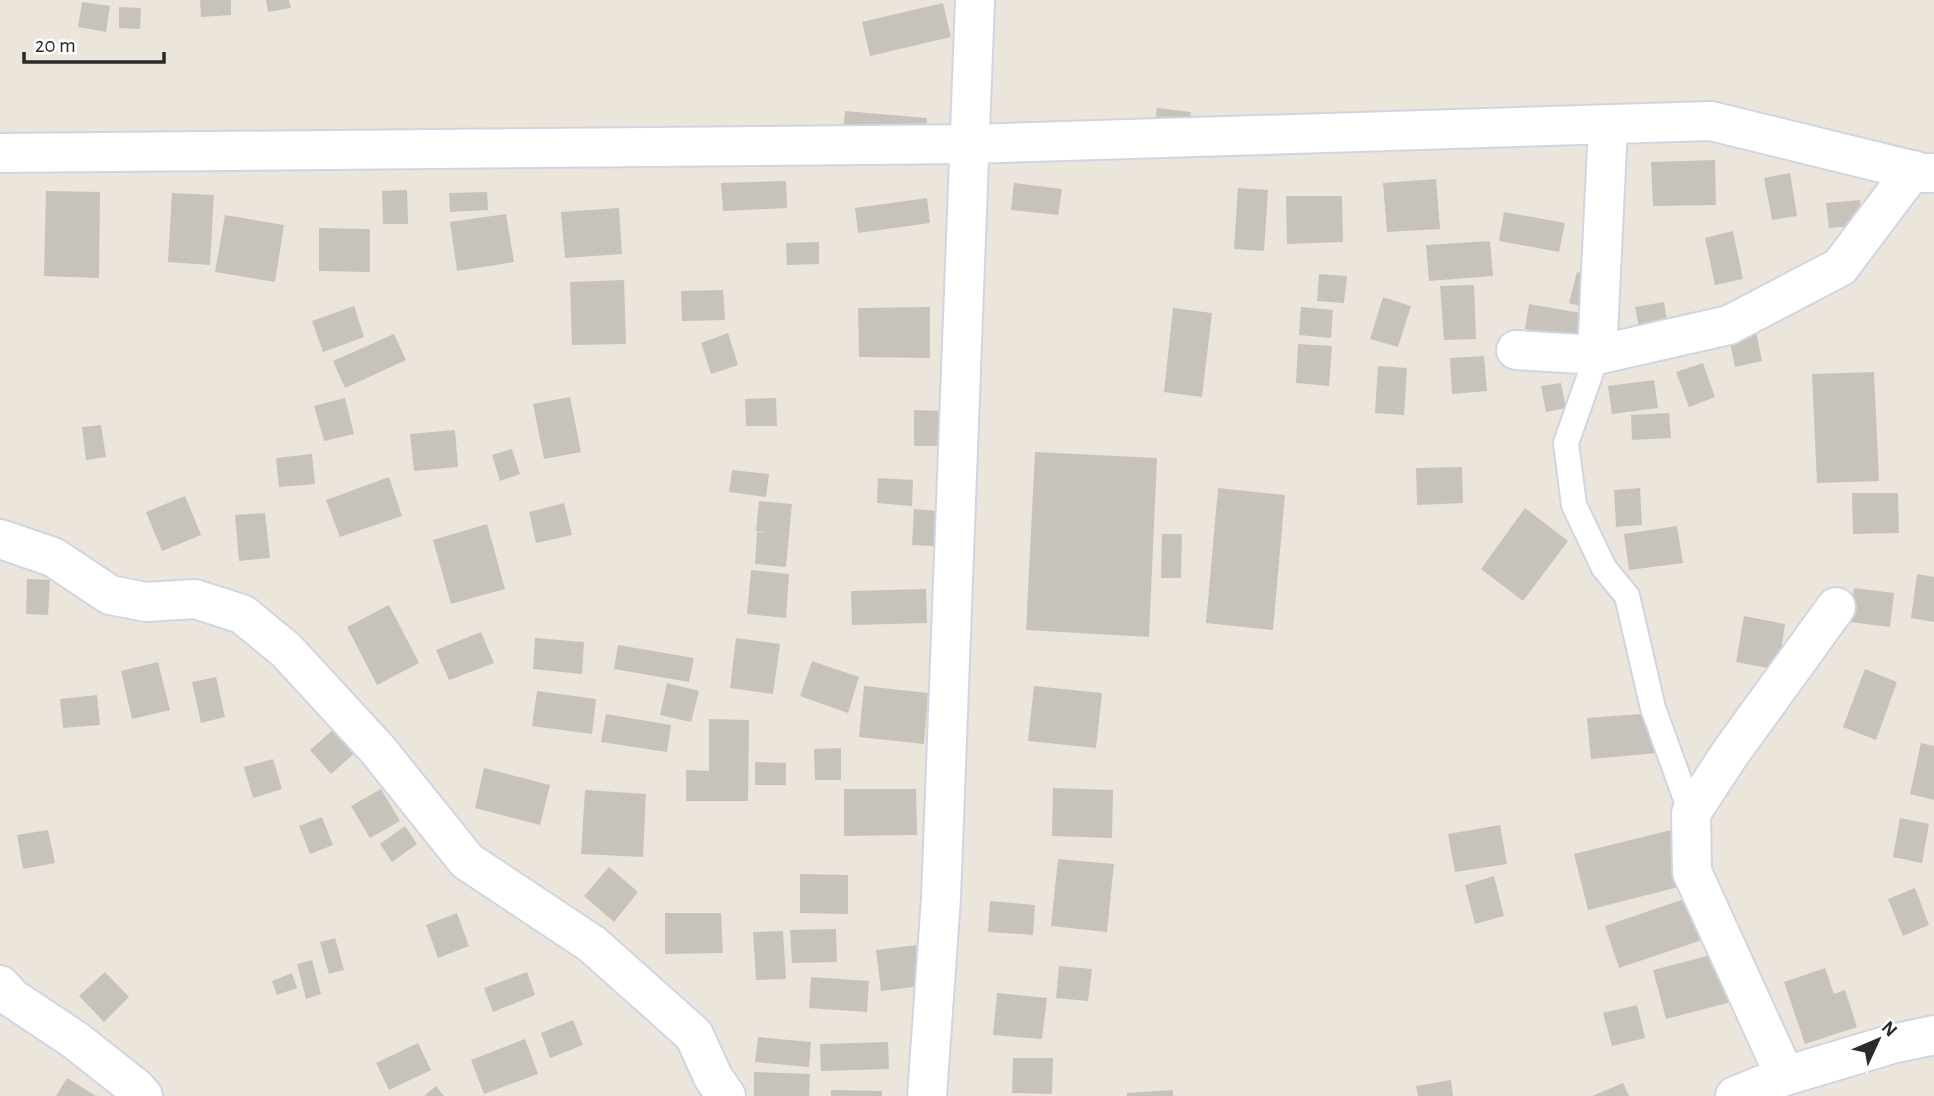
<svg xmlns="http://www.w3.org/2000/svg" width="1934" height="1096" viewBox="0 0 1934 1096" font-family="'Alegreya Sans',sans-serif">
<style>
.building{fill:#c7c3ba}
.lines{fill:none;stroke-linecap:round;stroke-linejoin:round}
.lane-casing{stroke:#d1d4e3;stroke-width:28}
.street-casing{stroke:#d1d4e3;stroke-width:42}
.lane{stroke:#fff;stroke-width:24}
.street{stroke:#fff;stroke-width:38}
</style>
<rect width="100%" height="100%" fill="#ece5db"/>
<path class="building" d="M 200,0 L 231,0 L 231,15 L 201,17 Z
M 266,0 L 289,0 L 291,8 L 268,12 Z
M 82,2 L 110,6 L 106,32 L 78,27 Z
M 943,3 L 951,37 L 870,56 L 862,22 Z
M 119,7 L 141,8 L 140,29 L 119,28 Z
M 1157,108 L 1191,112 L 1188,135 L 1154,130 Z
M 845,111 L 927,118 L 925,139 L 843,133 Z
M 1715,160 L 1716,205 L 1653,206 L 1651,162 Z
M 1790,173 L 1797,216 L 1772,220 L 1764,178 Z
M 1436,179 L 1440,229 L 1387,232 L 1383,183 Z
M 786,181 L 787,208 L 723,211 L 721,183 Z
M 1014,183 L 1062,189 L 1058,215 L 1011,210 Z
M 1238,188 L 1268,190 L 1264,251 L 1234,249 Z
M 407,190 L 408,224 L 383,224 L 382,191 Z
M 46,191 L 100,192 L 99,278 L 44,276 Z
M 487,192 L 488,210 L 450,212 L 449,193 Z
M 172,193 L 214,195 L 210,265 L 168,262 Z
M 1286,196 L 1342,196 L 1343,242 L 1287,244 Z
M 927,198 L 930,223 L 858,233 L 855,208 Z
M 1860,200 L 1862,225 L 1829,228 L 1826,203 Z
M 619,208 L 622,254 L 565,258 L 561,212 Z
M 1504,212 L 1565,223 L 1559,252 L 1499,241 Z
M 506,214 L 514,262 L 457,271 L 450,222 Z
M 225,215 L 284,225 L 275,282 L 215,272 Z
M 319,228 L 370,229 L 370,272 L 319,271 Z
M 1733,231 L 1743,279 L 1715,285 L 1705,238 Z
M 1490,241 L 1493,276 L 1429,281 L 1426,245 Z
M 819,242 L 819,264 L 787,265 L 786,243 Z
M 1577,272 L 1598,278 L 1590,309 L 1569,303 Z
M 1319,274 L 1347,276 L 1344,303 L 1317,301 Z
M 624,280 L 626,344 L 572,345 L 570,282 Z
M 1474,285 L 1476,339 L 1444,340 L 1440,286 Z
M 723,290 L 725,320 L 682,321 L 681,291 Z
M 1383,297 L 1411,306 L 1398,347 L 1370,339 Z
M 1664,302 L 1668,328 L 1640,333 L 1635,307 Z
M 1529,304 L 1593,315 L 1589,339 L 1525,329 Z
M 354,306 L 364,337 L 323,352 L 312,321 Z
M 930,307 L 930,358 L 859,357 L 858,308 Z
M 1301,307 L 1333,310 L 1331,338 L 1299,335 Z
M 1173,308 L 1212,313 L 1202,397 L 1164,392 Z
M 1756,332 L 1762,361 L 1735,367 L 1729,337 Z
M 728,333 L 738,365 L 711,374 L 701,343 Z
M 394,334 L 406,360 L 345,388 L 333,361 Z
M 1298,344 L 1332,346 L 1329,386 L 1296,383 Z
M 1484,356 L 1487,391 L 1452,394 L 1450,358 Z
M 1703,363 L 1715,397 L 1689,407 L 1676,372 Z
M 1378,366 L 1407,368 L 1404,415 L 1375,413 Z
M 1874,372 L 1879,481 L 1817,483 L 1812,374 Z
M 1654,380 L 1658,408 L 1612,414 L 1608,386 Z
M 1561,383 L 1566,408 L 1546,412 L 1541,386 Z
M 570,397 L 581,452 L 544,459 L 533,404 Z
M 345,398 L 354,434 L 324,441 L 314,406 Z
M 776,398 L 777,426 L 746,426 L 745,399 Z
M 914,410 L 946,411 L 945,446 L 914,446 Z
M 1669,413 L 1671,438 L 1632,440 L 1631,415 Z
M 101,425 L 106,457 L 86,460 L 82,427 Z
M 455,430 L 458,467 L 414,471 L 410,434 Z
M 512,449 L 520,474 L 500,481 L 492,455 Z
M 1035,452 L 1157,458 L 1149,637 L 1026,630 Z
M 312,454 L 315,484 L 279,487 L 276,458 Z
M 1462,467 L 1463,503 L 1417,505 L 1416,468 Z
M 732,470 L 769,474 L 766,497 L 729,492 Z
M 389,477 L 402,516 L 340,537 L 326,500 Z
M 878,478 L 913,480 L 912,506 L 877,503 Z
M 1218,488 L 1285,495 L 1273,630 L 1206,623 Z
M 1640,488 L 1642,525 L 1616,527 L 1614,490 Z
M 1852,493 L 1898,493 L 1899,533 L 1853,534 Z
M 185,496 L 201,535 L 162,551 L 146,512 Z
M 759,501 L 792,504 L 786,567 L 755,564 L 757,532 L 775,533 L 756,531 Z
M 564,503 L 572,535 L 536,543 L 529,512 Z
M 1525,508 L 1568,541 L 1523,601 L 1481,569 Z
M 914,509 L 951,512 L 949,547 L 912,545 Z
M 265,513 L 270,558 L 239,561 L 235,515 Z
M 487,524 L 505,589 L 451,604 L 433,540 Z
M 1677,526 L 1683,563 L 1629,570 L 1624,534 Z
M 1162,534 L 1182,534 L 1181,578 L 1161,578 Z
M 751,570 L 789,574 L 786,618 L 747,614 Z
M 1917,574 L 1934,577 L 1934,622 L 1911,618 Z
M 27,579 L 50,580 L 48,615 L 26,614 Z
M 1854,588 L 1894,593 L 1890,627 L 1850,622 Z
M 926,589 L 927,623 L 852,625 L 851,591 Z
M 389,605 L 419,663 L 377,685 L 347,627 Z
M 1744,616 L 1785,624 L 1778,670 L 1736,662 Z
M 481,632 L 494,663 L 449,680 L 436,650 Z
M 535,638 L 584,642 L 582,674 L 533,669 Z
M 736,638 L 780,644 L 773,694 L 730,688 Z
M 618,645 L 694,658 L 689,682 L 614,669 Z
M 812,661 L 859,677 L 848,713 L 800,696 Z
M 158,662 L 170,710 L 132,719 L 121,671 Z
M 1865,669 L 1897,682 L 1876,740 L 1843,727 Z
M 216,677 L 225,717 L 201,723 L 192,682 Z
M 667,683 L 699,691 L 691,722 L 660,715 Z
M 864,686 L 928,693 L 924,744 L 859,737 Z
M 1034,686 L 1102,693 L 1096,748 L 1028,741 Z
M 537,691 L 596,699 L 592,734 L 532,726 Z
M 97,695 L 100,725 L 63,728 L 60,699 Z
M 1654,713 L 1658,753 L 1591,759 L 1587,718 Z
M 606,714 L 671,725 L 667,752 L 601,742 Z
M 709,719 L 749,720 L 748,801 L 686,801 L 686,770 L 709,771 Z
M 335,728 L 356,752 L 331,774 L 310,750 Z
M 1921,743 L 1934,746 L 1934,800 L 1910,794 Z
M 841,748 L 841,780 L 815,780 L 814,749 Z
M 273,759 L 282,789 L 253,798 L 244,767 Z
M 755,762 L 786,763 L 786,785 L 755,785 Z
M 484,768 L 550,785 L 540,825 L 475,808 Z
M 1053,788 L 1113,790 L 1112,838 L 1052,836 Z
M 381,789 L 400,821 L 370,838 L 351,806 Z
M 844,789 L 916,789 L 917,835 L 844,836 Z
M 585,790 L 646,794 L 643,857 L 581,854 Z
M 322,817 L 333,845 L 310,854 L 299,826 Z
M 1900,818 L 1929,824 L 1922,863 L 1893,857 Z
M 1500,825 L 1507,864 L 1455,872 L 1448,834 Z
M 405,826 L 417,844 L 392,862 L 380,844 Z
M 1675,829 L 1690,884 L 1588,910 L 1574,854 Z
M 48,830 L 55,863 L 23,869 L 17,835 Z
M 1058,859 L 1114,864 L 1107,932 L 1051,926 Z
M 609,867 L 638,892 L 614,922 L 584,896 Z
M 800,874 L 848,875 L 848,914 L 800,913 Z
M 1494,876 L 1504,916 L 1475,924 L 1465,885 Z
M 1915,888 L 1929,925 L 1903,936 L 1888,899 Z
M 1696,895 L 1711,937 L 1619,968 L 1605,926 Z
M 990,901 L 1035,905 L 1033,935 L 988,932 Z
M 457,913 L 469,946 L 438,958 L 426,925 Z
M 665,913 L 721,913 L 723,953 L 665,954 Z
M 836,929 L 837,962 L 792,963 L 790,930 Z
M 783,931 L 786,979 L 756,980 L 753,932 Z
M 335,938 L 344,970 L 329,974 L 320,942 Z
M 916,945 L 921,986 L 881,991 L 876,950 Z
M 1723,952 L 1735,1001 L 1666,1019 L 1653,970 Z
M 312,960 L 321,994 L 306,999 L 297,964 Z
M 1059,966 L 1092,969 L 1088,1001 L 1056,998 Z
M 1825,968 L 1834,994 L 1845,990 L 1857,1027 L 1805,1044 L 1784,982 Z
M 105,972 L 129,997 L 104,1022 L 79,996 Z
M 527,972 L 535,995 L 493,1012 L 484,988 Z
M 292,973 L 297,988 L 277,995 L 272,981 Z
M 811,977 L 869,981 L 867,1012 L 809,1008 Z
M 997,993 L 1047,998 L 1042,1039 L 993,1035 Z
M 1637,1005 L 1645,1038 L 1612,1046 L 1603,1013 Z
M 573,1020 L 583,1045 L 550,1058 L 541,1033 Z
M 758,1037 L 811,1042 L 809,1067 L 755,1062 Z
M 525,1039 L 538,1074 L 484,1094 L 471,1060 Z
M 888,1042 L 889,1069 L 821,1071 L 820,1044 Z
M 418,1043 L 431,1070 L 389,1090 L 376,1063 Z
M 1013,1058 L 1053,1058 L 1052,1094 L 1012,1093 Z
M 754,1072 L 810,1074 L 809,1096 L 754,1096 Z
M 67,1078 L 96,1096 L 56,1096 Z
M 1451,1080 L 1453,1096 L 1418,1096 L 1416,1086 Z
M 1623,1083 L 1629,1096 L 1592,1096 Z
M 436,1086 L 444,1096 L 424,1096 Z
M 831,1090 L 882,1091 L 882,1096 L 831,1096 Z
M 1173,1090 L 1173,1096 L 1127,1096 L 1127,1093 Z"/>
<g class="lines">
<defs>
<path id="lane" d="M 1597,355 L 1566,443 L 1574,505 L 1604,568 L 1627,596 L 1653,708 L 1691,813"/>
<path id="street" d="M 0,153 L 970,144 L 1711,121 L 1923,173 L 1934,173
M 1516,350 L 1597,355 L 1729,325 L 1840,267 L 1913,170
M 1597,355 L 1608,126
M 0,539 L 53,557 L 110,595 L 146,602 L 195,599 L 242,614 L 286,650 L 378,750 L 467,861 L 592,944 L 694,1035 L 713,1077 L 726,1096
M 0,985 L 12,998 L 75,1040 L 137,1089 L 143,1096
M 1785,1076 L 1692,872 L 1691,813 L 1729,755 L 1836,607
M 927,1096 L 941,898 L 975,0
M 1735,1096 L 1785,1076 L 1892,1044 L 1934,1035"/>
</defs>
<use href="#lane" class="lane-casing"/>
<use href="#street" class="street-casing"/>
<use href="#lane" class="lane"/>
<use href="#street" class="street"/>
</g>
<g transform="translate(1878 1040) rotate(46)" stroke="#ffffff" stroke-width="5" paint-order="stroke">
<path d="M0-5L12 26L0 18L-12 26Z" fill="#2a2a2a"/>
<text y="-10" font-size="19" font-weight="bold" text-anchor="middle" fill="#2a2a2a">N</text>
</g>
<path d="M24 52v10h140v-10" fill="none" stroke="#2a2a2a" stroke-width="3.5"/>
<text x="35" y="52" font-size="21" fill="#2a2a2a" stroke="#ffffff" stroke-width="5" paint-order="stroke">20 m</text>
</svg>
